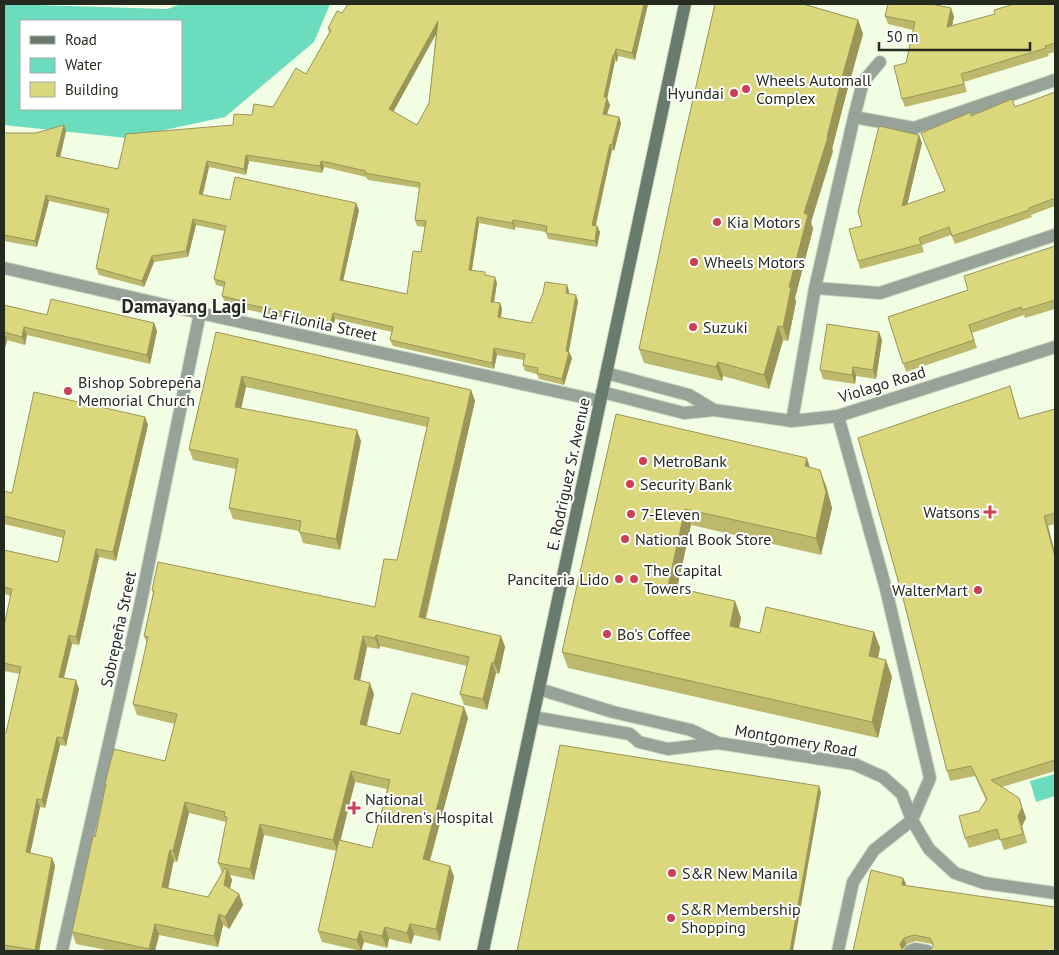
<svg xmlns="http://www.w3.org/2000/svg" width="1059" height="955" viewBox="0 0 1059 955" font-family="'PT Sans',sans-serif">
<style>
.water{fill:#6cdcbe;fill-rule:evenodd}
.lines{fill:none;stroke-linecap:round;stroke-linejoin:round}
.street-casing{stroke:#ccd8bf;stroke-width:14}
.secondary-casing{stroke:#ccd8bf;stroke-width:14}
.street{stroke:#97a399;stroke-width:12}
.secondary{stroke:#687b6c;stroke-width:12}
.wall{fill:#bcb96c;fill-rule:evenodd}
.shaded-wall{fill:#999658}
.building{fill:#dbd77d;stroke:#999658;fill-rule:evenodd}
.poi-dot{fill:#ce3e54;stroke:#fff;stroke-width:2}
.labels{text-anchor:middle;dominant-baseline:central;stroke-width:4;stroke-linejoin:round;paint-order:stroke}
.poi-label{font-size:16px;fill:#242a1d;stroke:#fff;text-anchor:start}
.street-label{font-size:16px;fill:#242a1d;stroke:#fff}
.quarter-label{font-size:19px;font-weight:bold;fill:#242a1d;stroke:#fff}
</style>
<rect width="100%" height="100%" fill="#f1fee3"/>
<path class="water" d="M 4,4 L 167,9 L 181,4 L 330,4 L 314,42 L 225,117 L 127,138 L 4,125 ZM 21,21 L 181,21 L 181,109 L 21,109 Z
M 1055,774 L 1055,796 L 1036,802 L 1030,781 Z"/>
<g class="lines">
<defs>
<path id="street" d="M 854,117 L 914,128 L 1055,80
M 4,268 L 200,313 L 600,401
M 815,288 L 880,293 L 1055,235
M 606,373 L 689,395 L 714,410
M 602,392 L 684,413 L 714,410 L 792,421 L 838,416 L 1055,347
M 838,416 L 886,589 L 930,778 L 912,820 L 874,850 L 853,882 L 838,951
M 792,421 L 815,288 L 854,117 L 863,82 L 880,62
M 539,689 L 613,712 L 691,730 L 718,743
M 533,717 L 630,734 L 639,742 L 668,749 L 718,743 L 854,764 L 883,777 L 902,794 L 912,820 L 929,849 L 955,873 L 984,883 L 1055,893
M 62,951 L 140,606 L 200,313
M 910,951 L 915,949 L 927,951"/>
<path id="secondary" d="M 483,951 L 685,4"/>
</defs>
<use href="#street" class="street-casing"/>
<use href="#secondary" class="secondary-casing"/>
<use href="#street" class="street"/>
<use href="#secondary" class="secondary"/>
</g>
<path class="wall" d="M 648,4 L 635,60 L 618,56 L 617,62 L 615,61 L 607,98 L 610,105 L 607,114 L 619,117 L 621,123 L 614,151 L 612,150 L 596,226 L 597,226 L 600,232 L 597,247 L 548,239 L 546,232 L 515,227 L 515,230 L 479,223 L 472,270 L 486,275 L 497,283 L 494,302 L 500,303 L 502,309 L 501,318 L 531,323 L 569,291 L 569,293 L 578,301 L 569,352 L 572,358 L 564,385 L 539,379 L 537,374 L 525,371 L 523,365 L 524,360 L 497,355 L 494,369 L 393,346 L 390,340 L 392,332 L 335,319 L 333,328 L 244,309 L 243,307 L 225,302 L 222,296 L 224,287 L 216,285 L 214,279 L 224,231 L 196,225 L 188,257 L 154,262 L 144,287 L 99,275 L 96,268 L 108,214 L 49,201 L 37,247 L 4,241 L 4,133 L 36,133 L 64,125 L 66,131 L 60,157 L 118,169 L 233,125 L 252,115 L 273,107 L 306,74 L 329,33 L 328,28 L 342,13 ZM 436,33 L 429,103 L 417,125 L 393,112 ZM 249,161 L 322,173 L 324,167 L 366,177 L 368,180 L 420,188 L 415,220 L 417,226 L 425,227 L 421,252 L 407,294 L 343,280 L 359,210 L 230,200 L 203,195 L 209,167 L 246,175 Z
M 715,4 L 809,4 L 808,5 L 858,20 L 863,34 L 846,95 L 832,149 L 833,151 L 811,222 L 813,229 L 795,298 L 796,302 L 788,341 L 783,340 L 769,389 L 723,376 L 722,381 L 644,363 L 639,349 Z
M 1055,4 L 1055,52 L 1048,54 L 1049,56 L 964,82 L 967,92 L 905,107 L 902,99 L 906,63 L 913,30 L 888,24 L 885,16 L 954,16 L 952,26 Z
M 1055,92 L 1055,206 L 1031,215 L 1032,217 L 955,244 L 951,235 L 922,245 L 924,252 L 860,269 L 858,261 L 862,226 L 919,135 L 922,143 L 907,205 L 945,191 L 972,115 L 1015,107 Z
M 1055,246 L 1055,309 L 1025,318 L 1024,315 L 972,333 L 977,348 L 906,372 L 888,317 L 968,290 Z
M 4,305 L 47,315 L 154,323 L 157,331 L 150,364 L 27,335 L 25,345 L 7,340 L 4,352 Z
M 216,332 L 471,390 L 475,401 L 426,619 L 501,636 L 505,647 L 499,674 L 496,673 L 487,710 L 464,705 L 460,694 L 467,666 L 380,646 L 379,649 L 367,647 L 360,681 L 374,694 L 367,726 L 400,734 L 468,718 L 430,861 L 450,866 L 454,877 L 440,941 L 414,935 L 411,944 L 389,939 L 387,948 L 364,942 L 361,951 L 322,942 L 318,931 L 336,851 L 264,835 L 254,880 L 230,875 L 232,880 L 230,889 L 239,894 L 243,905 L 229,929 L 223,925 L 218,947 L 159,935 L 155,951 L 111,951 L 76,944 L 72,932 L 95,837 L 106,786 L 105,783 L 165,761 L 175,724 L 137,715 L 133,704 L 147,643 L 144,636 L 153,594 L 152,590 L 375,607 L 397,560 L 427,427 L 246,387 L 241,408 L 361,441 L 340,550 L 303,543 L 299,531 L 233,519 L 229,508 L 236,469 L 193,460 L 189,449 ZM 355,782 L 387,789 L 372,848 L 340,841 ZM 189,813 L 226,822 L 218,863 L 222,873 L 208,897 L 168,889 L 173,864 L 174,861 L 177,862 Z
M 879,332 L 882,340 L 876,379 L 856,376 L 855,384 L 823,379 L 820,370 Z
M 1010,386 L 1013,396 L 1020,419 L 1055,409 L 1055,524 L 1048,526 L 1055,553 L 1055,771 L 1002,787 L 1019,798 L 1026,818 L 1022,826 L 1027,843 L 1004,850 L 1000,839 L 969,848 L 965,838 L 979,811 L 986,800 L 975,776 L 950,781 L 947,771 L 903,598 Z
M 616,414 L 810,468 L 826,486 L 832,508 L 821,555 L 691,525 L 677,588 L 735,601 L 741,618 L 739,628 L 760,633 L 874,632 L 880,648 L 878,659 L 892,677 L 878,738 L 568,668 L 562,652 Z
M 145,417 L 148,425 L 116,561 L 99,557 L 79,645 L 72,644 L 64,678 L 76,680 L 79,689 L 66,746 L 60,745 L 45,808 L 40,807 L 30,853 L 52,858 L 55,866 L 39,951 L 4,951 L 4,733 L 6,733 L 20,674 L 4,671 L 4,626 L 11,596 L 4,594 L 4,550 L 58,562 L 63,538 L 4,524 L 4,491 L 12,493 Z
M 871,870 L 903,878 L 906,884 L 905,886 L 1055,907 L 933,947 L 932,944 L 916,941 L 907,944 Z"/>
<path class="shaded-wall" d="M 644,4 L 648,4 L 635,60 L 632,53 Z
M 951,8 L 954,16 L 950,36 L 947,27 Z
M 858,20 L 863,34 L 846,95 L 832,149 L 833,151 L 811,222 L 813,229 L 795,298 L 796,302 L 788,341 L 783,327 L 789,287 L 804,213 L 827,137 L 841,81 Z
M 438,21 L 440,27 L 391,116 L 389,109 Z
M 616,49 L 618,56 L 617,62 L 614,55 Z
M 613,55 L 615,61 L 606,104 L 604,97 Z
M 607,98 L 610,105 L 605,120 L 603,114 Z
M 619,117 L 621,123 L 614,151 L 612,145 Z
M 64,125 L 66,131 L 59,162 L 56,156 Z
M 919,135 L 922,143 L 905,214 L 902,206 Z
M 610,144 L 612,150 L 594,231 L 592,225 Z
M 246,155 L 249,161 L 246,175 L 244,169 Z
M 207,161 L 209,167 L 201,200 L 199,194 Z
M 321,161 L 324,167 L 322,173 L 320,166 Z
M 46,195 L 49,201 L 37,247 L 35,241 Z
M 356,203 L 359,210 L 342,286 L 340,280 Z
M 477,217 L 479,223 L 471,276 L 469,270 Z
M 193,219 L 196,225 L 188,257 L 186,251 Z
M 513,220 L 515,227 L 515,230 L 512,223 Z
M 597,226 L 600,232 L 597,247 L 595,241 Z
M 152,256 L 154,262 L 144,287 L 142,281 Z
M 495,277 L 497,283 L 493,308 L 491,302 Z
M 567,285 L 569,291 L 568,299 L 566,293 Z
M 576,295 L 578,301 L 568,355 L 569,352 L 572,358 L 564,385 L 562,379 L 566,351 Z
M 500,303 L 502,309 L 500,323 L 498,317 Z
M 333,313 L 335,319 L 333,328 L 331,322 Z
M 154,323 L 157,331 L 150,364 L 147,355 Z
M 778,326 L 783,340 L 769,389 L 764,375 Z
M 24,327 L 27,335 L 25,345 L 22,337 Z
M 879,332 L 882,340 L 876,379 L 873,370 Z
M 4,333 L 7,340 L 4,352 Z
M 494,348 L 497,355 L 494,369 L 492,363 Z
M 718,362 L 723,376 L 722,381 L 716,367 Z
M 853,367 L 856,376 L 855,384 L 852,375 Z
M 242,376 L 246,387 L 239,418 L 235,407 Z
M 471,390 L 475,401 L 423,628 L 419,617 Z
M 145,417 L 148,425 L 116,561 L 113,552 Z
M 357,430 L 361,441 L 340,550 L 336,539 Z
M 807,458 L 812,474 L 805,466 Z
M 820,470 L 826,486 L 832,508 L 821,555 L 816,538 Z
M 685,509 L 691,525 L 674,602 L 668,586 Z
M 1044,516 L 1048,526 L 1055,553 L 1055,557 Z
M 96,549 L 99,557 L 79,645 L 76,637 Z
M 735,601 L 741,618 L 736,642 L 730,626 Z
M 874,632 L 880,648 L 874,673 L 869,656 Z
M 69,635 L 72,644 L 62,685 L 59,677 Z
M 376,635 L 380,646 L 379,649 L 375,638 Z
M 363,636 L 367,647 L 358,690 L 354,679 Z
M 501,636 L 505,647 L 499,674 L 494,663 Z
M 886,660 L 892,677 L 878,738 L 872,722 Z
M 492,662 L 496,673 L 487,710 L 483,699 Z
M 76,680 L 79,689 L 66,746 L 63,738 Z
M 370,683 L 374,694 L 364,735 L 360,724 Z
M 464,707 L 468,718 L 427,871 L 423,859 Z
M 57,737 L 60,745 L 45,808 L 42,800 Z
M 351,771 L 355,782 L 338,851 L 333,840 Z
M 819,786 L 821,792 L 793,951 L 790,951 Z
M 1019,798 L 1026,818 L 1022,826 L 1027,843 L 1018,816 Z
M 37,799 L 40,807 L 29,860 L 26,852 Z
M 185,802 L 189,813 L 177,862 L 173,851 Z
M 260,824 L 264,835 L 254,880 L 250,869 Z
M 170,850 L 174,861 L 173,864 L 166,899 L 162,887 L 169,853 Z
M 52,858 L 55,866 L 39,951 L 36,951 L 35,950 Z
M 450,866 L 454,877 L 440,941 L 436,929 Z
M 227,869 L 232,880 L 228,896 L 224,885 Z
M 903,878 L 906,884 L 904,891 L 902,885 Z
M 239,894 L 243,905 L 229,929 L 225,917 Z
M 219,914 L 223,925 L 218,947 L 214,936 Z
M 155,924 L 159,935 L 155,951 L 150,951 L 149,949 Z
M 410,924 L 414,935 L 411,944 L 407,933 Z
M 385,927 L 389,939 L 387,948 L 382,936 Z
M 360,931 L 364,942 L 361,951 L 357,940 Z
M 904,938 L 907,944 L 902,950 L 900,944 Z"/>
<path class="building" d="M 348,4 L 644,4 L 632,53 L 616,49 L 614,55 L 613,55 L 604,97 L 607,98 L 603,114 L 619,117 L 612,145 L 610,144 L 592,225 L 597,226 L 595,241 L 546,233 L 547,226 L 513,220 L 512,223 L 477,217 L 469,270 L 485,272 L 485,275 L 495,277 L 491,302 L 500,303 L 498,317 L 531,323 L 543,293 L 545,282 L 567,285 L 566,293 L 576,295 L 566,351 L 569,352 L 562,379 L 537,373 L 538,368 L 523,365 L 525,354 L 494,348 L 492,363 L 390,340 L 393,327 L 333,313 L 331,322 L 242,303 L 242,301 L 222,296 L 225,282 L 214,279 L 226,226 L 193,219 L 186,251 L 152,256 L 142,281 L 96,268 L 109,209 L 46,195 L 35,241 L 4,235 L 4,133 L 36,133 L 64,125 L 56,156 L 118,169 L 126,134 L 233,125 L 234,114 L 252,115 L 254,104 L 273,107 L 296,68 L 306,74 L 331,30 L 328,28 L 337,11 L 342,13 ZM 438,21 L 429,103 L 417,125 L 389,109 ZM 246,155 L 320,166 L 321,161 L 366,171 L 365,173 L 420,183 L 415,220 L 426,221 L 421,252 L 413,251 L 407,294 L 340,280 L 356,203 L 235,177 L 230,200 L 199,194 L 207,161 L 244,169 Z
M 715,4 L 803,4 L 858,20 L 841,81 L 827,137 L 828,137 L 804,213 L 808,215 L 789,287 L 791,288 L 783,327 L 778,326 L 764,375 L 718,362 L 716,367 L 639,349 L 679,160 Z
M 888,4 L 931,4 L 951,8 L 947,27 L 995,14 L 994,10 L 1011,5 L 1010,4 L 1055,4 L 1055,43 L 1045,46 L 1046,48 L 961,74 L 964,84 L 902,99 L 894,66 L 906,63 L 915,22 L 885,16 Z
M 1055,92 L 1055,198 L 1029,208 L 1029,210 L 952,236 L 949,227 L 919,238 L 921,244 L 858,261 L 849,229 L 862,226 L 858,211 L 879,126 L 919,135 L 902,206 L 945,191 L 921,133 L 971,112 L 971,116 L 1012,99 L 1015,107 Z
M 1055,246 L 1055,300 L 1022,310 L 1021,307 L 969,325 L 974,340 L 903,364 L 888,317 L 968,290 L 964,276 Z
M 51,299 L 154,323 L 147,355 L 24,327 L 22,337 L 4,332 L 4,305 L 47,315 Z
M 827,324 L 879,332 L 873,370 L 853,367 L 852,375 L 820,370 Z
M 216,332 L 471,390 L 419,617 L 501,636 L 494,663 L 492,662 L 483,699 L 460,694 L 469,657 L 376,635 L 375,638 L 363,636 L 354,679 L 370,683 L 360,724 L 400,734 L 412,693 L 464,707 L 423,859 L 450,866 L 436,929 L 410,924 L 407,933 L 385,927 L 382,936 L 360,931 L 357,940 L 318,931 L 339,840 L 372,848 L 390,780 L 351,771 L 333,840 L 260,824 L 250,869 L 218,863 L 227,817 L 224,816 L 225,812 L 185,802 L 173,851 L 170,850 L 169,853 L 162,887 L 208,897 L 225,868 L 227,869 L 224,885 L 239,894 L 225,917 L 219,914 L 214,936 L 155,924 L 149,949 L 72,932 L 93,836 L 95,837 L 106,784 L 105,783 L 114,749 L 165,761 L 177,714 L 133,704 L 148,637 L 144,636 L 154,591 L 152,590 L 158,562 L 375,607 L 384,559 L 397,560 L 429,418 L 242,376 L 235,407 L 357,430 L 336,539 L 299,532 L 301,521 L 229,508 L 238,459 L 189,449 Z
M 1010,386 L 1019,419 L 1055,409 L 1055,513 L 1044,516 L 1055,557 L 1055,760 L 991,780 L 1019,798 L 1022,808 L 1018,816 L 1023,834 L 1000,840 L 997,829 L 965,838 L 959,816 L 979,811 L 987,799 L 971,766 L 947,771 L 903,598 L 858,438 Z
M 34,392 L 145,417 L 113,552 L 96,549 L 76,637 L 69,635 L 59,677 L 76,680 L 63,738 L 57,737 L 42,800 L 37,799 L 26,852 L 52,858 L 35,950 L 4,945 L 4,733 L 6,733 L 21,667 L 4,663 L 4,626 L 12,589 L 4,587 L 4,550 L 58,562 L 65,531 L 4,516 L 4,491 L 12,493 Z
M 616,414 L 807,458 L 805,466 L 820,470 L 826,492 L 816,538 L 685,509 L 668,586 L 735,601 L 730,626 L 760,633 L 766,607 L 874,632 L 869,656 L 886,660 L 872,722 L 562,652 Z
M 560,745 L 819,786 L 790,951 L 517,951 Z
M 871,870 L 903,878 L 902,885 L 1055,907 L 1055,951 L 929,951 L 933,947 L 933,943 L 930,938 L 914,935 L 904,938 L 900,944 L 903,951 L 853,951 Z"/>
<g class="poi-dot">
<circle cx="746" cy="89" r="5"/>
<circle cx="734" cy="93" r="5"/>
<circle cx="717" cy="222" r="5"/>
<circle cx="694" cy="262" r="5"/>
<circle cx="693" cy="327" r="5"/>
<circle cx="68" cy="391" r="5"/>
<circle cx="643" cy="461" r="5"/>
<circle cx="630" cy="484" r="5"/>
<path d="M987.5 504.5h5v5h5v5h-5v5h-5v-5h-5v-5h5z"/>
<circle cx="631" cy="514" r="5"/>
<circle cx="625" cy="539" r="5"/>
<circle cx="619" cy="579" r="5"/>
<circle cx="634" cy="579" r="5"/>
<circle cx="978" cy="590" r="5"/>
<circle cx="607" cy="634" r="5"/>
<path d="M351.5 800.5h5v5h5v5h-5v5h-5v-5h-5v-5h5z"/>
<circle cx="672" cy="873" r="5"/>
<circle cx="671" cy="918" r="5"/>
</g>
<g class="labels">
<g class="poi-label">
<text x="756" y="80">Wheels Automall<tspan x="756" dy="18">Complex</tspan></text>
<text x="724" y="93" text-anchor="end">Hyundai</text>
<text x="727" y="222">Kia Motors</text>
<text x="704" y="262">Wheels Motors</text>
<text x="703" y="327">Suzuki</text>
<text x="78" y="382">Bishop Sobrepeña<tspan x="78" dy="18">Memorial Church</tspan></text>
<text x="653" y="461">MetroBank</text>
<text x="640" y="484">Security Bank</text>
<text x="980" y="512" text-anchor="end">Watsons</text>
<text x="641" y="514">7-Eleven</text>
<text x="635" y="539">National Book Store</text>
<text x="644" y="570">The Capital<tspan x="644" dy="18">Towers</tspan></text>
<text x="609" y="579" text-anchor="end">Panciteria Lido</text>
<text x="968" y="590" text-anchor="end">WalterMart</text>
<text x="617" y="634">Bo's Coffee</text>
<text x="365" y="799">National<tspan x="365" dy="18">Children's Hospital</tspan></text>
<text x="682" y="873">S&amp;R New Manila</text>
<text x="681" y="909">S&amp;R Membership<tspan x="681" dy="18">Shopping</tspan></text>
</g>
<g class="street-label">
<text transform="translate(320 323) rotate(12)">La Filonila Street</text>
<text transform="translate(882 384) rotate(-17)">Violago Road</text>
<text transform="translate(568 474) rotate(-78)">E. Rodriguez Sr. Avenue</text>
<text transform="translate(118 629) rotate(-78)">Sobrepeña Street</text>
<text transform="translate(796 740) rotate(10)">Montgomery Road</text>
</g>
<g class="quarter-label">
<text x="184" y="306">Damayang Lagi</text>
</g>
</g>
<rect width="1059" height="955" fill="none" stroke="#242a1d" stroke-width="10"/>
<rect x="20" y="20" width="162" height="90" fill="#ffffff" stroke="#a7aaa5"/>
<rect x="30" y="36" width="25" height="8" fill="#687b6c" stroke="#a7aaa5"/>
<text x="65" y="45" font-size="15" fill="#242a1d">Road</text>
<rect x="30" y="58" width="25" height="15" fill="#6cdcbe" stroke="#a7aaa5"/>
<text x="65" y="70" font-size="15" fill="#242a1d">Water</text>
<rect x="30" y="82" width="25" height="15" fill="#dbd77d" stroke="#a7aaa5"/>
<text x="65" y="95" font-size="15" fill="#242a1d">Building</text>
<path d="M879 42v8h151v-8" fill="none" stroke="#242a1d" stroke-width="2.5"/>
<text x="886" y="42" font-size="15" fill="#242a1d" stroke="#ffffff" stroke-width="4" paint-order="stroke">50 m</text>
</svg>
